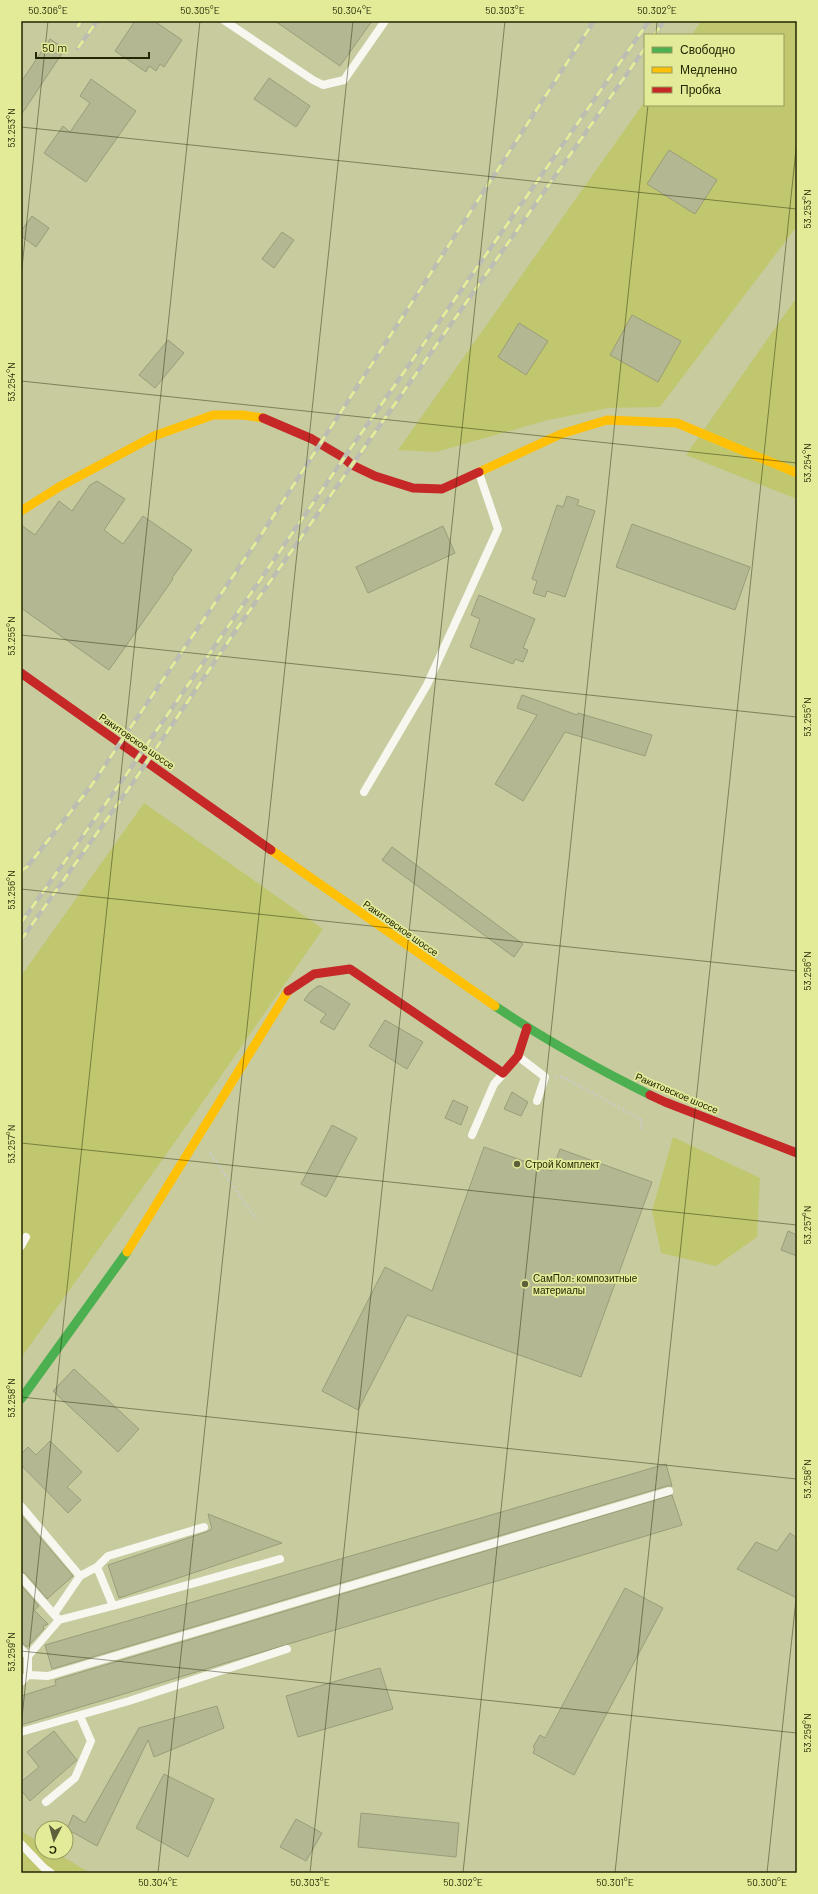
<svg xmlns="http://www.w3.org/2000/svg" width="818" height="1894" viewBox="0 0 818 1894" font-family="Barlow,sans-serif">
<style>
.green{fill:#c0c76f}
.building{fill:#b3b792;stroke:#9a9d79}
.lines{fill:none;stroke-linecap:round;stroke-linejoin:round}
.path{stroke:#cacbbd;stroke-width:2.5;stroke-dasharray:3 2;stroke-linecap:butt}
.lane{stroke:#f7f7f0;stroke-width:8}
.fast{stroke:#4caf50;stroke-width:9}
.slow{stroke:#ffc107;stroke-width:9}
.jam{stroke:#c62828;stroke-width:9}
.rail-casing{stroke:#bdbeb2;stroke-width:4.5}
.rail{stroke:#e3eb98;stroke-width:3;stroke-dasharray:9;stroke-linecap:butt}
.ticks{fill:none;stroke:#242604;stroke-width:1;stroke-opacity:0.45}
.poi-dot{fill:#5d603a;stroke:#e3eb98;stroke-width:1.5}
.labels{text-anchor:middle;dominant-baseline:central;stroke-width:3.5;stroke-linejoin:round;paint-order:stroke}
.street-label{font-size:10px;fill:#242604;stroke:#e3eb98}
.poi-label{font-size:10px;fill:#242604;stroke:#e3eb98;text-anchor:start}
.neatline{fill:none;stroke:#242604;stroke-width:1.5}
.ticks-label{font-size:10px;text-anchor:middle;fill:#242604}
</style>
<rect width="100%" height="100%" fill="#c7cb9e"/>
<path class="green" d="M 701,21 L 797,21 L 797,226 L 660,407 L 609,408 L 548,420 L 436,452 L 398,450 L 645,101 L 645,105 L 783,105 L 783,35 L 692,35 Z
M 797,297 L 797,499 L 686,455 Z
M 144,803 L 323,929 L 175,1142 L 21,1358 L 21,976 Z
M 673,1137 L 760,1178 L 757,1237 L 716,1266 L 661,1253 L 652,1211 Z
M 21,1831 L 42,1844 L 42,1852 L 55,1852 L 90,1873 L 21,1873 Z"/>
<path class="building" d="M 135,21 L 154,21 L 182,40 L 164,67 L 160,64 L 156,71 L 149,66 L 146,72 L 115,51 Z
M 275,21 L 372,21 L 340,66 Z
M 50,39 L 65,49 L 21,115 L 21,82 Z
M 269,78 L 310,106 L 296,127 L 254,99 Z
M 91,79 L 136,111 L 86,182 L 44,153 L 63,126 L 70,132 L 90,103 L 80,96 Z
M 669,150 L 717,180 L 695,214 L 647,184 Z
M 32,216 L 49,228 L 36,247 L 21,236 L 21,231 Z
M 282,232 L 294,240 L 274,268 L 262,259 Z
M 632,315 L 681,341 L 658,382 L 610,355 Z
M 519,323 L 548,341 L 526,375 L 498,357 Z
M 168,340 L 184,353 L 155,388 L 139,375 Z
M 97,481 L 125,499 L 104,530 L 123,544 L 143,516 L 192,550 L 172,578 L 173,579 L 109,670 L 21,608 L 21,525 L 35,535 L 59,501 L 72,511 L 90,485 Z
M 567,496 L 579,500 L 577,505 L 595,511 L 565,597 L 547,591 L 545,597 L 533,593 L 537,581 L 532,579 L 557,505 L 563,507 Z
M 632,524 L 750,567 L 735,610 L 616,567 Z
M 443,526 L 455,553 L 368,593 L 356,567 Z
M 479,595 L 535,619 L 523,648 L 528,650 L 523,662 L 515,659 L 513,664 L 470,647 L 480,619 L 471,615 Z
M 522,695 L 577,715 L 578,713 L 652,735 L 645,756 L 565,732 L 523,801 L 495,784 L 537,715 L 517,708 Z
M 392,847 L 523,944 L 514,957 L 382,860 Z
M 318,986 L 321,986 L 350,1004 L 334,1030 L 320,1022 L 326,1014 L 304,1000 L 310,992 Z
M 385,1020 L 423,1042 L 407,1069 L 369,1046 Z
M 512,1092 L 528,1102 L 521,1116 L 504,1109 Z
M 453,1100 L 468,1107 L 461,1125 L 445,1118 Z
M 332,1125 L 357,1138 L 326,1197 L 301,1184 Z
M 484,1147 L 552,1171 L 560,1149 L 652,1182 L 581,1377 L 407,1315 L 358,1410 L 322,1391 L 385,1267 L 432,1291 Z
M 788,1231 L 797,1235 L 797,1256 L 781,1250 Z
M 74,1369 L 139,1429 L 118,1452 L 53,1391 Z
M 50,1441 L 82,1472 L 67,1487 L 81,1500 L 68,1513 L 21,1465 L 21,1454 L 28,1447 L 36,1455 Z
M 666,1464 L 672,1486 L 667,1486 L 52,1669 L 45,1645 Z
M 672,1495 L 682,1525 L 21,1725 L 21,1696 L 56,1685 L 55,1680 Z
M 208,1514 L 282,1543 L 119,1598 L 108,1565 L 206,1532 L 212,1529 Z
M 21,1515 L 73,1576 L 47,1599 L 25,1573 L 21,1572 Z
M 790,1533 L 797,1538 L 797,1598 L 737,1569 L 756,1542 L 777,1551 Z
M 21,1585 L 39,1606 L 34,1610 L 48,1624 L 43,1626 L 44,1629 L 27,1647 L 21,1642 Z
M 625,1588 L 663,1608 L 574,1775 L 533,1753 L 535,1748 L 533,1747 L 540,1735 L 545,1738 Z
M 380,1668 L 393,1709 L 298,1737 L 286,1696 Z
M 217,1706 L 224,1728 L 154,1757 L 148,1740 L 97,1846 L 67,1829 L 73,1815 L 85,1823 L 139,1728 Z
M 54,1731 L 77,1760 L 30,1801 L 21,1790 L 21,1782 L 39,1767 L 27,1752 Z
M 164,1774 L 214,1799 L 188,1857 L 136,1828 Z
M 361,1813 L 459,1823 L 456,1857 L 358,1847 Z
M 296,1819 L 322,1833 L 306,1861 L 280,1847 Z"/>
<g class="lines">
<path class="path" d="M 555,1077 L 563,1077 L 642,1120 L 641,1129
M 210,1153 L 256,1219"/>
<path class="lane" d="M 225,21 L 313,80 L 323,85 L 344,80 L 385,21
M 364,792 L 427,685 L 498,529 L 479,473
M 519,1057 L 545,1077 L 537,1101
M 472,1135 L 494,1084 L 503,1074
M 21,1246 L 26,1237
M 21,1506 L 80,1576
M 97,1567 L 108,1556 L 204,1527
M 21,1577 L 59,1620 L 28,1656 L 28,1675 L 21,1682
M 113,1606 L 280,1559
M 54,1614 L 80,1576 L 97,1567 L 113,1606 L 59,1620
M 21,1649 L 28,1656
M 28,1675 L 48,1676 L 669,1491
M 21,1732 L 129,1701 L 287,1649
M 46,1802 L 75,1778 L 91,1741 L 80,1716
M 21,1844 L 44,1868 L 51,1873"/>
<path class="fast" d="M 495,1006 C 545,1040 596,1068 650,1095
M 21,1399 L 127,1252"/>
<path class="slow" d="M 479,472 L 561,434 L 607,420 L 677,423 L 797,473
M 21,511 L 59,487 L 154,436 L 213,415 L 243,415 L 263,418
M 271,850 L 495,1006
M 127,1252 L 288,991"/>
<path class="jam" d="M 263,418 L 312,439 L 344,458 L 352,465 L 375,476 L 413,488 L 442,489 L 479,472
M 21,673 L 271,850
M 288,991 L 314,974 L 350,969 L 503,1073 L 518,1056 L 527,1028
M 650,1095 L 665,1102 L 797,1153"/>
<defs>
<path id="rail" d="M 81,21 L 78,26 L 82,21
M 654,35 L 664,21
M 78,48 L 97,21
M 21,871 L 27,867 L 91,786 L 267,526 L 594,21
M 21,923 L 126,775 L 344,458 L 649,21
M 21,940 L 134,781 L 236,630 L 645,48"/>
</defs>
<use href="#rail" class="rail-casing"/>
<use href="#rail" class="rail"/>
</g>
<path class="ticks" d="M 656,35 L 657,21M 21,127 L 797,209M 21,277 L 48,21M 21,381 L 797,463M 21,635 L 797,717M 21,889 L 797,971M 21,1143 L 797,1225M 21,1397 L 797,1479M 21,1651 L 797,1733M 21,1727 L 200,21M 158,1873 L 353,21M 310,1873 L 505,21M 463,1873 L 648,105M 615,1873 L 797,140M 767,1873 L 797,1590"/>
<g class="poi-dot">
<circle cx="517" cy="1164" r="4"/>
<circle cx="525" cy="1284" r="4"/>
</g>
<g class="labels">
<g class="street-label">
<text transform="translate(137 741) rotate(35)">Ракитовское шоссе</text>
<text transform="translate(401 928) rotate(35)">Ракитовское шоссе</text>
<text transform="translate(677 1093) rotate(23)">Ракитовское шоссе</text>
</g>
<g class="poi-label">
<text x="525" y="1164">Строй Комплект</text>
<text x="533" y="1278">СамПол: композитные<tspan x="533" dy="12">материалы</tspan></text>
</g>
</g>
<rect width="818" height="1894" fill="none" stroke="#e3eb98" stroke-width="44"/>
<rect x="644" y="34" width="140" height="72" fill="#e3eb98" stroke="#979c5d"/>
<rect x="652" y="47" width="20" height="6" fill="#4caf50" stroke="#979c5d"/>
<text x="680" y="54" font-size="12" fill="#242604">Свободно</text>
<rect x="652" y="67" width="20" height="6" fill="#ffc107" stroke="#979c5d"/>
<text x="680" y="74" font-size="12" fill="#242604">Медленно</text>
<rect x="652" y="87" width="20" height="6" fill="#c62828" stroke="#979c5d"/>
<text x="680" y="94" font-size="12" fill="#242604">Пробка</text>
<g transform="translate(54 1840) rotate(186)"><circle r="19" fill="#e3eb98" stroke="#979c5d"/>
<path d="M0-3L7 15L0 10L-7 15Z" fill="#5d603a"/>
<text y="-6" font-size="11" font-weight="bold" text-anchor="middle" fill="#242604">С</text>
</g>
<path d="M36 52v6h113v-6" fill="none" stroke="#242604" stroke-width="2"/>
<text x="42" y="52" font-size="12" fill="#242604" stroke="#e3eb98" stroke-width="3" paint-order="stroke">50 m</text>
<rect x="22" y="22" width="774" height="1850" class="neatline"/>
<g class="ticks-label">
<text x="48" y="14">50.306°E</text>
<text x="200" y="14">50.305°E</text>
<text x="352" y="14">50.304°E</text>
<text x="505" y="14">50.303°E</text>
<text x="657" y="14">50.302°E</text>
<text transform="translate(11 128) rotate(-90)" y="4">53.253°N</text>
<text transform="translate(807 209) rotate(-90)" y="4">53.253°N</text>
<text transform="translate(11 382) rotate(-90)" y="4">53.254°N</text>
<text transform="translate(807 463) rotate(-90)" y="4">53.254°N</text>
<text transform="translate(11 636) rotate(-90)" y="4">53.255°N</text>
<text transform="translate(807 717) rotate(-90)" y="4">53.255°N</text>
<text transform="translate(11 890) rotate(-90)" y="4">53.256°N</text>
<text transform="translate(807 971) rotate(-90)" y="4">53.256°N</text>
<text transform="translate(11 1144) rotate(-90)" y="4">53.257°N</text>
<text transform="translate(807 1225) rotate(-90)" y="4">53.257°N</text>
<text transform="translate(11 1398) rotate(-90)" y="4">53.258°N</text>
<text transform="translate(807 1479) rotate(-90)" y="4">53.258°N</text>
<text transform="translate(11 1652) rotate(-90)" y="4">53.259°N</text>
<text transform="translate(807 1733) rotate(-90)" y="4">53.259°N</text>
<text x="158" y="1886">50.304°E</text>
<text x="310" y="1886">50.303°E</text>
<text x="463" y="1886">50.302°E</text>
<text x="615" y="1886">50.301°E</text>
<text x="767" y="1886">50.300°E</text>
</g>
</svg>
